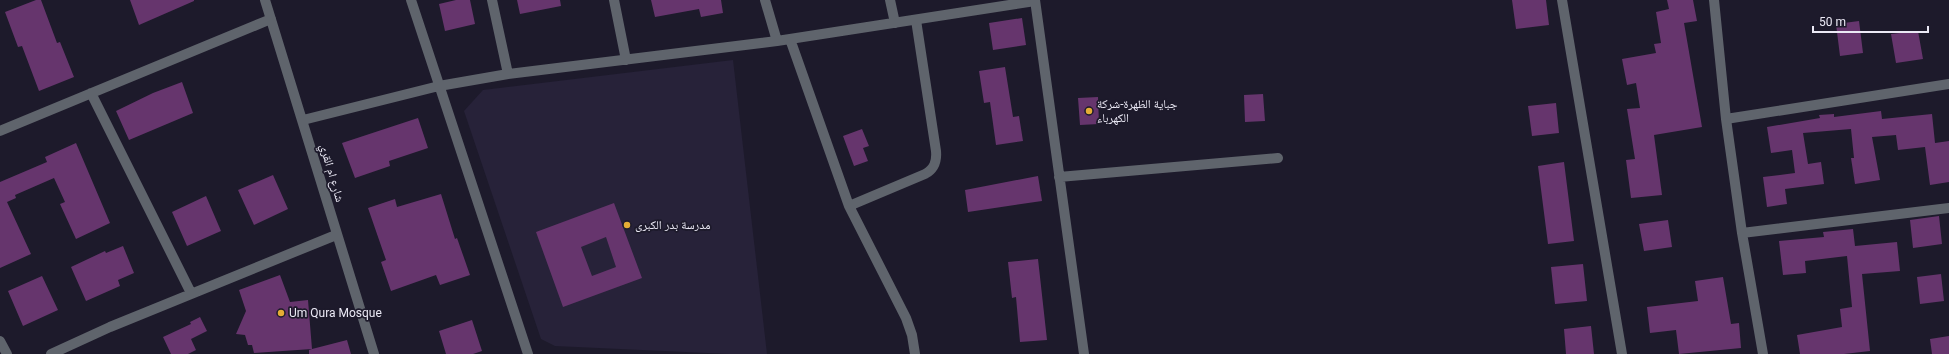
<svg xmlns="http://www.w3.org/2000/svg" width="1949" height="354" viewBox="0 0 1949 354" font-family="Roboto,'Noto Naskh Arabic',sans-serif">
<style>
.built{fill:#272239}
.building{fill:#66356d;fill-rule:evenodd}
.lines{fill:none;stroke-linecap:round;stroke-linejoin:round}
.minor{stroke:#5f646c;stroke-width:10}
.poi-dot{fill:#e5ad35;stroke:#1d1a2b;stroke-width:1.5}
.labels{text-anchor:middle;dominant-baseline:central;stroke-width:3.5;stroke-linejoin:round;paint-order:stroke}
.poi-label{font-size:12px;fill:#ebe9f5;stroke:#1d1a2b;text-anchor:start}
.street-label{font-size:12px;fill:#ebe9f5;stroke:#1d1a2b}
</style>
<rect width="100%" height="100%" fill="#1d1a2b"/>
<path class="built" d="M 733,60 L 767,354 L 729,354 L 555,346 L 541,339 L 464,111 L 483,90 Z"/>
<path class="building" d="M 36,0 L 41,0 L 57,43 L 60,42 L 74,77 L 39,91 L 22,46 L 18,47 L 5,12 Z
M 130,0 L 194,0 L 194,1 L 139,25 Z
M 456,0 L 470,0 L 475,24 L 445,31 L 439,4 Z
M 517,0 L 560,0 L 561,6 L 520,14 Z
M 651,0 L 721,0 L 723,13 L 701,17 L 699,9 L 655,17 Z
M 1512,0 L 1546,0 L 1549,25 L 1516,29 Z
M 1667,0 L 1693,0 L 1697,21 L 1684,23 L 1702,127 L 1654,135 L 1662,195 L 1631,198 L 1626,160 L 1635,159 L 1627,109 L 1640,108 L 1636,83 L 1627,85 L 1622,59 L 1656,53 L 1654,44 L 1661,43 L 1656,12 L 1669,9 Z
M 1022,18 L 1026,45 L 993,50 L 989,23 Z
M 1859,21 L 1863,53 L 1840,56 L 1836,24 Z
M 1918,31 L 1923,59 L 1896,63 L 1891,34 Z
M 1005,67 L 1013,117 L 1019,116 L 1023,141 L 996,145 L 990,102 L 984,103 L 979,71 Z
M 182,82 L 193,113 L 129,140 L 116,111 L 153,93 Z
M 1263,94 L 1265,121 L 1245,122 L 1244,95 Z
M 1098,97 L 1099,124 L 1080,125 L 1078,98 Z
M 1556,103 L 1559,133 L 1532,136 L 1528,106 Z
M 1881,111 L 1882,119 L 1932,114 L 1935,143 L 1949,141 L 1949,182 L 1930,185 L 1925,147 L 1898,150 L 1896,135 L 1872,137 L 1880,180 L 1855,184 L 1851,158 L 1854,158 L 1851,129 L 1803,133 L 1808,164 L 1821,162 L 1824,184 L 1785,189 L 1787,204 L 1767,207 L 1763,177 L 1795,173 L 1792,150 L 1771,153 L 1767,127 L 1820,118 L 1819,115 L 1834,114 L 1834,117 Z
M 418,118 L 428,148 L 389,161 L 390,166 L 355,178 L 342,143 Z
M 862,129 L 869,146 L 863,148 L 868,161 L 854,166 L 843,136 Z
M 76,143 L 110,223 L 76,239 L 60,204 L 65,202 L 54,178 L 15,195 L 16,198 L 7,202 L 31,254 L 0,268 L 0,182 L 47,162 L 45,157 Z
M 1564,162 L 1574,241 L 1548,244 L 1538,166 Z
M 273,175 L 288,209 L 254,225 L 238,190 Z
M 1038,176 L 1042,201 L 968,212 L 965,190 Z
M 441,194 L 455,239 L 457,238 L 470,275 L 440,285 L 436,275 L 391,291 L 381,262 L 386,260 L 368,208 L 395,199 L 397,207 Z
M 206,196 L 221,231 L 187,246 L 172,212 Z
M 614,203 L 642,278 L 563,307 L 536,232 ZM 606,237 L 616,267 L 592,276 L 581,247 Z
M 1939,216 L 1942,244 L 1913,248 L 1910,220 Z
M 1668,220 L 1672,247 L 1644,251 L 1639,224 Z
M 1853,229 L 1855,246 L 1897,242 L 1900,271 L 1862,274 L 1870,351 L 1844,354 L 1800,354 L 1797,335 L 1842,327 L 1840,309 L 1852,307 L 1847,256 L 1805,261 L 1806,273 L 1783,275 L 1779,241 L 1824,237 L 1823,232 Z
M 123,246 L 134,273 L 118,280 L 120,286 L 86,301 L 71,267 L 105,251 L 106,253 Z
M 1038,259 L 1047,340 L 1020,342 L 1016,297 L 1012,298 L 1008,262 Z
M 1583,264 L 1587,301 L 1555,304 L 1551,267 Z
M 1941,274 L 1944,301 L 1920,304 L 1917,277 Z
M 280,275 L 290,302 L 308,300 L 312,349 L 347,340 L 351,354 L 309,354 L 309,350 L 312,349 L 254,353 L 252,345 L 248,345 L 245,335 L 236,334 L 246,311 L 239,290 Z
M 42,276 L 58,310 L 23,326 L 8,291 Z
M 1723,277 L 1731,324 L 1739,323 L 1741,348 L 1679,354 L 1676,330 L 1650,333 L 1647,307 L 1698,301 L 1695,281 Z
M 200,317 L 207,331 L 191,339 L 196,350 L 188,354 L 171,354 L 163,337 L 191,324 L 190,322 Z
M 472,320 L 482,351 L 473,354 L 446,354 L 439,331 Z
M 1591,326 L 1594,354 L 1566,354 L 1564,329 Z
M 1949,336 L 1949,354 L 1932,354 L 1930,339 Z"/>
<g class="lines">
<path class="minor" d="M 265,0 L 374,354
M 411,0 L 528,354
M 492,0 L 508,74
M 614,0 L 626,60
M 765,0 L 777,41
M 890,0 L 895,23
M 1035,0 L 1084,354
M 1562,0 L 1622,354
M 1714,0 L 1726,119 L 1742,233 L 1763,354
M 790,39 L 849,206 L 906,318 L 912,335 L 915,354
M 91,93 L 191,293
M 1726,119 L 1949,84
M 303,120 L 439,86 L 508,74 L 777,41 L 1035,1
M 0,131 L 271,19
M 1059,177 L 1278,158
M 849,206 L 925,174 C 934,169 937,162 936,151 L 916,20
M 1742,233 L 1949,208
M 0,341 L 7,354
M 51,354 L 110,327 L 336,235"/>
</g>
<g class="poi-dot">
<circle cx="1089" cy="111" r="4"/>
<circle cx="627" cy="225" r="4"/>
<circle cx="281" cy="313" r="4"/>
</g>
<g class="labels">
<g class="poi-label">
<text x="1097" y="104">جباية الظهرة-شركة<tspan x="1097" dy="14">الكهرباء</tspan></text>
<text x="635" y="225">مدرسة بدر الكبرى</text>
<text x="289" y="313">Um Qura Mosque</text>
</g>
<g class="street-label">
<text transform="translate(332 173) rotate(74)">شارع ام القري</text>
</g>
</g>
<path d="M1813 26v6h115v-6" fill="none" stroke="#ebe9f5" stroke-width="2"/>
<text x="1819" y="26" font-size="12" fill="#ebe9f5" stroke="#1d1a2b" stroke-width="3" paint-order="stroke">50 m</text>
</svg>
